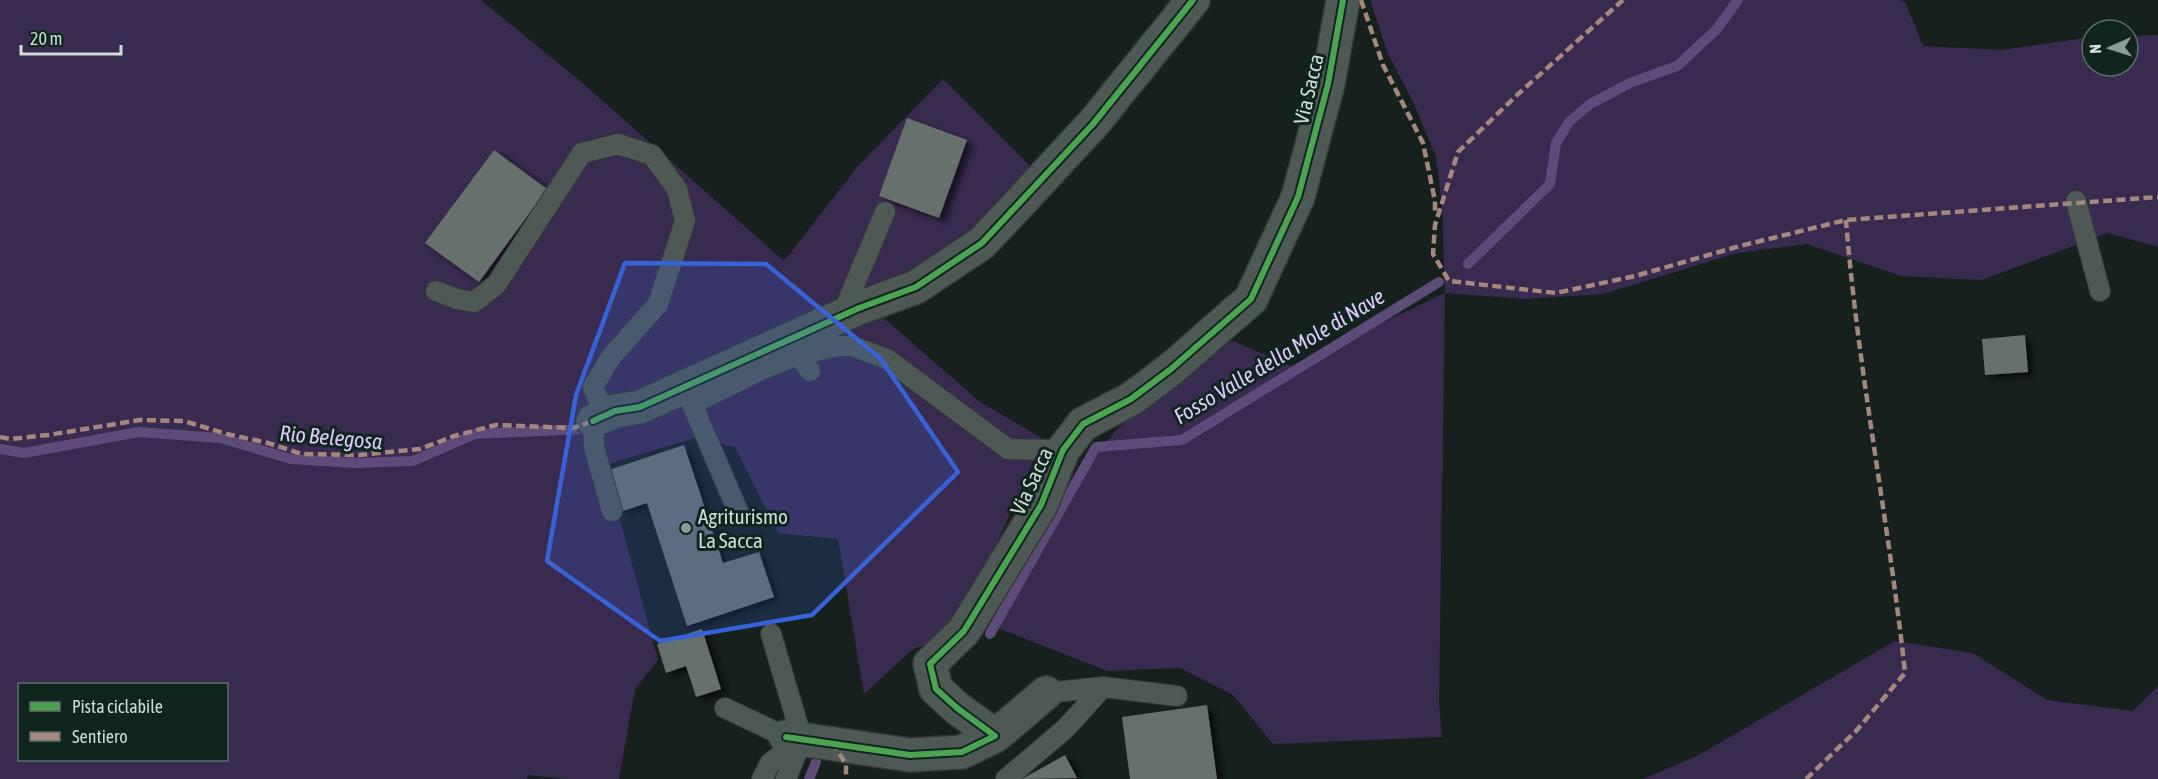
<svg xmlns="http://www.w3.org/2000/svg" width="2158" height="779" viewBox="0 0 2158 779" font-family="'Asap Condensed',sans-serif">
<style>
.green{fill:#392a50;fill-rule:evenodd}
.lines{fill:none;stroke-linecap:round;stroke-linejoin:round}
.stream{stroke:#5d4b79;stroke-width:10}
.building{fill:#666f6c;filter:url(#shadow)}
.lane-casing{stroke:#313a36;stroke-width:22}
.street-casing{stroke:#313a36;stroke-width:36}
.lane{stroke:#4e5855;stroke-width:20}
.street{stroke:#4e5855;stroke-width:33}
.quiet{stroke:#a5887d;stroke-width:4.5;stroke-dasharray:9 4.5;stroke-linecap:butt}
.cycleway-casing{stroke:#11251f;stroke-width:10}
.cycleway{stroke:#4ca352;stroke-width:6}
.marked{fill:#3863d8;fill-opacity:0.2;stroke:#3863d8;stroke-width:4.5;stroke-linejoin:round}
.poi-dot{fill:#8f9b97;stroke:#11251f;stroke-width:2}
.labels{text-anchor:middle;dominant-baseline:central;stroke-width:6;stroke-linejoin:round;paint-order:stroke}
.street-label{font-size:21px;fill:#d0ddd8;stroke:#11251f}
.poi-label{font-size:21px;fill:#d0ddd8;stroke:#11251f;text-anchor:start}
.water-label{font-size:22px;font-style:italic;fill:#deccfc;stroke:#11251f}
</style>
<defs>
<filter id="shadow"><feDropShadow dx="6" dy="4" stdDeviation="3" flood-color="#0009"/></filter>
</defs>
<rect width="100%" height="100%" fill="#16201d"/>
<path class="green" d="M 0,0 L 481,0 L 579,80 L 784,261 L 858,166 L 943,79 L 1049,185 L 879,314 L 979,401 L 1043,439 L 956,636 L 913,649 L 864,694 L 838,539 L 778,533 L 735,447 L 694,438 L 605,465 L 658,660 L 635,689 L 619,779 L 567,779 L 528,775 L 527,779 L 0,779 ZM 20,684 L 226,684 L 226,760 L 20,760 Z
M 1370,0 L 1900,0 L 1906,3 L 1923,46 L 2001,50 L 2092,37 L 2092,66 L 2128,66 L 2128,36 L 2158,35 L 2158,247 L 2108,233 L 1982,280 L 1901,276 L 1807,244 L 1737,253 L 1603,294 L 1525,299 L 1445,293 L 1439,702 L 1442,737 L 1273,744 L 1233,695 L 1180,668 L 1107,671 L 995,627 L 1083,469 L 1118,428 L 1231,340 L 1291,366 L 1445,293 L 1442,207 L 1436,157 L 1414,104 L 1388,54 Z
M 1895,641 L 1973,653 L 2047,700 L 2133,711 L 2158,686 L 2158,779 L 1643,779 L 1697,756 Z"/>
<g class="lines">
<path class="stream" d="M 1468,264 L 1550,184 L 1556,143 L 1569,122 L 1590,104 L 1630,83 L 1677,66 L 1716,30 L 1738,0
M 0,449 L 24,453 L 139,432 L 220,438 L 291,459 L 354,463 L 413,461 L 475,434 L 586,429
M 990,634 L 1096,447 L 1182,440 L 1439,282
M 809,779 L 816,762"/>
</g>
<path class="building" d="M 907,118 L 967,140 L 939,218 L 879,196 Z
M 494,150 L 547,189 L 479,282 L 425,243 Z
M 2025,335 L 2028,372 L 1985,375 L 1982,339 Z
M 684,445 L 723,563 L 759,552 L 774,597 L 687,626 L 647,503 L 623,511 L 609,470 Z
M 702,629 L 721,689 L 696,697 L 686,666 L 666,673 L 657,644 Z
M 1207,705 L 1217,779 L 1130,779 L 1122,717 Z
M 1065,755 L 1077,778 L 1022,779 Z"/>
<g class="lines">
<defs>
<path id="lane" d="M 2076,201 L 2100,291
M 436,291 L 457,299 L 474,302 L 496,285 L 582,153 L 618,144 L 652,155 L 677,189 L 685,221 L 658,304 L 611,357 L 593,387 L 599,401 L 615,411
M 841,317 L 885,212
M 798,355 L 810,371
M 593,421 L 594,447 L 612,511
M 740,516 L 692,404 L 761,370 L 798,355 L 838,346 L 852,346 L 887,359 L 1008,449 L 1063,450
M 771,634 L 802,739 L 786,779
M 1103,687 L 1177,696
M 725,708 L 786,737
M 762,779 L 770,763 L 802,739
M 1006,779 L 1066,728 L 1103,687 L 1046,693"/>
<path id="street" d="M 593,421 L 615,411 L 640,407 L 859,308 L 916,287 L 982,243 L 1093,124 L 1193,0
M 995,736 L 1046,693
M 786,737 L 910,755 L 962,752 L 995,736 L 957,708 L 936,689 L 930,664 L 964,631 L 1041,505 L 1063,450 L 1083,424 L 1131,399 L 1171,369 L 1251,299 L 1298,197 L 1328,84 L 1343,0"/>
</defs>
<use href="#lane" class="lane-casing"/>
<use href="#street" class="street-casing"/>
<use href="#lane" class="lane"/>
<use href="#street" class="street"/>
<path class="quiet" d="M 1361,0 L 1383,65 L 1423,143 L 1435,201 L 1435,213
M 1623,0 L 1517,95 L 1458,152 L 1435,225 L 1433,254 L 1449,281 L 1556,293 L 1635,276 L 1740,246 L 1846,220 L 2158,197
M 0,437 L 10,439 L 48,435 L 140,420 L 184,421 L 227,434 L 268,443 L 302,454 L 359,455 L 420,449 L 454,436 L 496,425 L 573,428 L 593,421
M 833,742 L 846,765 L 846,779
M 1806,779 L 1856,731 L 1905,673 C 1889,522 1858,372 1846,220"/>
<defs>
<path id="cycleway" d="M 593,421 L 615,411 L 640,407 L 859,308 L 916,287 L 982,243 L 1093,124 L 1193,0
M 786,737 L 910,755 L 962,752 L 995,736 L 957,708 L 936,689 L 930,664 L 964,631 L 1041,505 L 1063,450 L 1083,424 L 1131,399 L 1171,369 L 1251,299 L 1298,197 L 1328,84 L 1343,0"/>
</defs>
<use href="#cycleway" class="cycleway-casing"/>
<use href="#cycleway" class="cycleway"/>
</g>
<path class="marked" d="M 625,263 L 766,264 L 880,358 L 958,472 L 812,615 L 660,641 L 547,561 L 576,395 Z"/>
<circle class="poi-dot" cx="686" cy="528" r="6"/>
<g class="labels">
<g class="street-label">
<text transform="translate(1308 89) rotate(-77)">Via Sacca</text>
<text transform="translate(1031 481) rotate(-65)">Via Sacca</text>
</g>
<g class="poi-label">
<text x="698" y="516">Agriturismo<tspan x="698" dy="24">La Sacca</tspan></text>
</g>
<g class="water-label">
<text transform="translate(1279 356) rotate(-31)">Fosso Valle della Mole di Nave</text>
<text transform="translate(331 437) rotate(5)">Rio Belegosa</text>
</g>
</g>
<rect x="18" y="683" width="210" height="78" fill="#11251f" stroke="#5d6f69" stroke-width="1.5"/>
<rect x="30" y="702" width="30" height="9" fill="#4ca352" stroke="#5d6f69" stroke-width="1.5"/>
<text x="72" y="713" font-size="18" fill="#d0ddd8">Pista ciclabile</text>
<rect x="30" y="732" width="30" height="9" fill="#a5887d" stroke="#5d6f69" stroke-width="1.5"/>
<text x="72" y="743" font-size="18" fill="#d0ddd8">Sentiero</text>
<g transform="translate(2110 48) rotate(267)"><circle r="28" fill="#11251f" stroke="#5d6f69" stroke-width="1.5"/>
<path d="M0-4.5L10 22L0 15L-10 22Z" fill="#8f9b97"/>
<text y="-9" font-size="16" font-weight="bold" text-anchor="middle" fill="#d0ddd8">N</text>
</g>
<path d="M21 45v9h100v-9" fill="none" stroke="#d0ddd8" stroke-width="3"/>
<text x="30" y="45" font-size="18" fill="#d0ddd8" stroke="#11251f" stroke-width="4.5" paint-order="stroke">20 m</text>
</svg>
